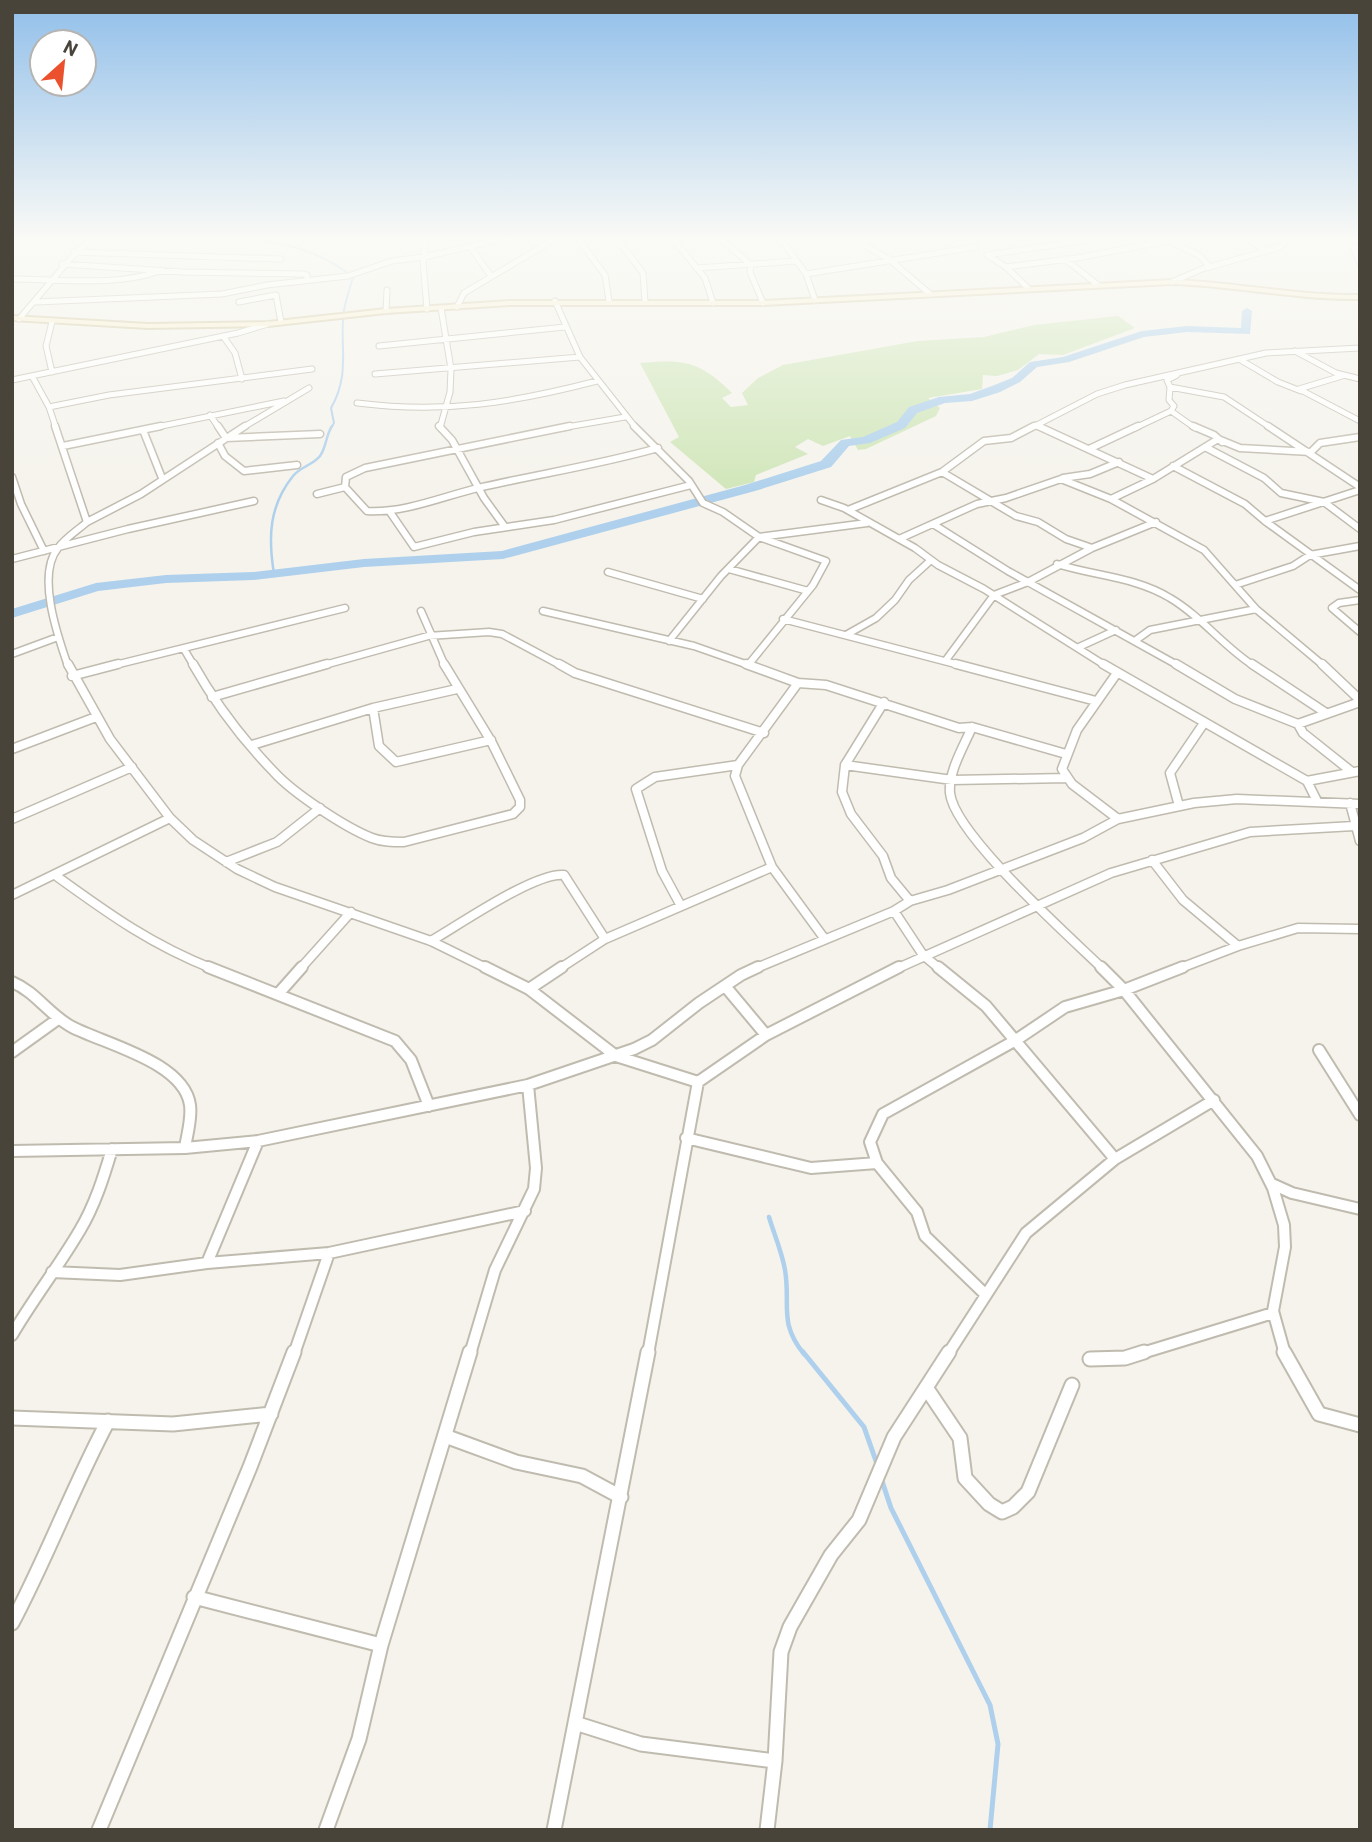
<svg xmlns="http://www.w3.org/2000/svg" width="1372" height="1842" viewBox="0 0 1372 1842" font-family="Barlow,sans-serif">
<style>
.green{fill:#d0e6b9}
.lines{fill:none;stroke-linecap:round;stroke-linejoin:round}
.stream-far3{stroke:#aed0ec;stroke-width:2}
.stream-far2{stroke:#aed0ec;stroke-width:2.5}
.stream-far1{stroke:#aed0ec;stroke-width:4.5}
.stream{stroke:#aed0ec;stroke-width:5}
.river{fill:#aed0ec;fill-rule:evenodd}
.street-far4-casing{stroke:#c0bbaf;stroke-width:7}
.street-far3-casing{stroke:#c0bbaf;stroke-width:9}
.street-far2-casing{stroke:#c0bbaf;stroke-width:11}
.street-far1-casing{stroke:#c0bbaf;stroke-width:14}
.street-casing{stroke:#c0bbaf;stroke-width:17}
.secondary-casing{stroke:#d1c69f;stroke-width:4}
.street-far4{stroke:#fff;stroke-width:5}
.street-far3{stroke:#fff;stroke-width:6}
.street-far2{stroke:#fff;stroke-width:8}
.street-far1{stroke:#fff;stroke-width:10}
.street{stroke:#fff;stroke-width:13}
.secondary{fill:#fbf2d0;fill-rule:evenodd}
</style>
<rect width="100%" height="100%" fill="#f5f3ec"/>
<path class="green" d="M 1118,316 L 1135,328 L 1063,355 L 1039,354 L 1018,370 L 997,376 L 983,375 L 982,389 L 928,398 L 940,408 L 936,416 L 866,449 L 858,450 L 850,436 L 823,446 L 808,439 L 795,447 L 808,454 L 756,475 L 754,482 L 726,489 L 670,442 L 679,437 L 640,363 C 684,359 700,361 732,393 L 722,398 L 731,407 L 748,405 L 742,393 L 758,378 L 783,365 L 918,341 L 984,337 L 1034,325 Z"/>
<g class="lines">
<path class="stream-far3" d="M 255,239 C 292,245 323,253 353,277 C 350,288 346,299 344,310 C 339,346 351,373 331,408 L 334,423 L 331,428"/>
<path class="stream-far2" d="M 274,574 C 268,537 269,506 293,476 C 300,467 313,465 320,456 C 326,448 326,435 332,426"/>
<path class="stream-far1" d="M 769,1217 C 774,1234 782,1252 785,1270 C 791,1305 778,1322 804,1354"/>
<path class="stream" d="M 803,1352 L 864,1427 L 877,1464
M 881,1478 L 891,1508 L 990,1705 L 998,1744 L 990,1830"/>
<path class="river" d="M 1247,308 L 1252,311 L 1250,334 L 1187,332 L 1144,337 L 1069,362 L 1037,367 L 1020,382 L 1000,392 L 972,401 L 945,403 L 917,413 L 905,428 L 870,443 L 849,446 L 831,467 L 755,491 L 503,559 L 364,567 L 253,580 L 166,583 L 98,591 L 12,618 L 12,609 L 96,583 L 166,575 L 253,572 L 364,559 L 502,551 L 745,485 L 821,461 L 841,440 L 863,437 L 897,422 L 909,407 L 939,397 L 970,394 L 992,386 L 1012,378 L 1030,362 L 1063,357 L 1142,331 L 1187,326 L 1241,328 L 1242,311 Z"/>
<defs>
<path id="street-far4" d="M 426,239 L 423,262 L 427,309
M 578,239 L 605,275 L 609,301
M 617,239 L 643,273 L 645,302
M 673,239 L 705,278 L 713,303
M 721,239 L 751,265 L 750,272 L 763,303
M 781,239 L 806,274 L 815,300
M 854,239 L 890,260 L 930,294
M 1165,239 L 1200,256 L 1209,266 L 1172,282
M 859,243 L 874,239
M 1360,247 L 1353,247 L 1360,263
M 471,248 L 491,276
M 1266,251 L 1280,247 L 1288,239
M 74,252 L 281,259
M 987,255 L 1095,239
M 987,255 L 1006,267 L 1028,288
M 1065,259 L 1098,285
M 62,264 L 183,272 L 304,274 L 307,275 L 307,280
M 1006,267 L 1077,258 L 1167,241
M 698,268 L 796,261
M 1206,268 L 1266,251 L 1248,239
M 806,274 L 976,247
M 12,279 C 58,279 120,287 162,270
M 555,301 L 580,357 L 636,428
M 36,302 L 222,294 L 267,285 L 348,276 L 392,261 L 424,257 L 502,239
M 239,302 L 276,295 L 281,322
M 457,307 L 464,293 L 555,239
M 386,311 L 387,290
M 19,319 L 71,258 L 92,239
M 52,322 L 46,346 L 52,372
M 223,336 L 235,353 L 242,379
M 379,346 L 565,327
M 1295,351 L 1336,373 L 1360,379
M 1239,359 L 1278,382 L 1301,391
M 375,374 L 580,357
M 1177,375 L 1167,380 L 1170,387 L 1169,400 L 1174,406 L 1171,411 L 1195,428
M 32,376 L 49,407 L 56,428
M 1342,376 L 1299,389 L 1360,421
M 12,380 L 238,333 L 268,324
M 1170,387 L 1224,397 L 1271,428
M 357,403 C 445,414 512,403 597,381
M 49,407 L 109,395 L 312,369
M 210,415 L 219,428
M 1036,425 L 1042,428
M 152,428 L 284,401
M 242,428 L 309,388
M 440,428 L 450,392 L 451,369 L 441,308
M 561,428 L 625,417
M 1031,428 L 1097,394 L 1125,385 L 1266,353 L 1360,348
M 1135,428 L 1171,411"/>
<path id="street-far3" d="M 55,426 L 87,522 C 78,530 65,538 58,548 C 36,575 58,637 68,666
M 218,426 L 226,438 L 320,434
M 439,426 L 452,440 L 484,498 L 505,527
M 634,426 L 689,481 L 703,503 L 723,512 L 759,537 L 826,561 L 813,585 L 749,664
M 1038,426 L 1153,479
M 1193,426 L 1214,435 L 1222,442
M 1268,426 L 1360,487
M 143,430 L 162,478
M 218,443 L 225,456 L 244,471 L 297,465
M 63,446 L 161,426
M 1205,447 L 1264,478 L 1281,493 L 1324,502 L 1360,529
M 1089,449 L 1138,426
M 1173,466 L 1245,504 L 1265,521 L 1360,590
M 942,472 L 1016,516 L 1038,522 L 1066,539 L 1092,548
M 12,477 L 21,504 L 44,551
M 1063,478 L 1090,474 L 1119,462
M 345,487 L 367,511 C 405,513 441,497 478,488 C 538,474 598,465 658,448
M 317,494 L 345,487 L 346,477 L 365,468 L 570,426
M 1111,499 L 1153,479 L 1218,439 L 1240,448 L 1311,452 L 1320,443 L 1360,437
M 821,500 L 844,508 L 915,548 L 938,565 L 984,589 L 1106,666
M 848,510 L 942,472 L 984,441 L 1011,438 L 1034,426
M 390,512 L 414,547 L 474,532 L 554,520 L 691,485
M 1265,521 L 1360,490
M 87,522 L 141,494 L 245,426
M 933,524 L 1008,571 L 1179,666
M 899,539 L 977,504 L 1006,498 L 1061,479 L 1111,499 L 1204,550 L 1256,609 L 1324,666
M 12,559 L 128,529 L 254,501
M 1057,564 C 1095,576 1136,577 1170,598 C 1201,616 1224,647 1254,666
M 729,569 L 808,591
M 608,572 L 703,599
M 1235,585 L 1293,566 L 1310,555 L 1360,546
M 1360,600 L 1339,603 L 1332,608 L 1360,632
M 421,611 L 445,666
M 543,611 L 694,646 L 751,666
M 783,619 L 963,666
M 846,635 L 876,618 L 895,600 L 909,580 L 931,560
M 1136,640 L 1150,630 L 1256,609
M 669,641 L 721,576 L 759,537 L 867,523
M 1079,647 L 1116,630
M 184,649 L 194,666
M 12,654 L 58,637
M 946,660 L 994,595 L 1028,582 L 1092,548 L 1156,522
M 111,666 L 345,608
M 321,666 L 428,636 L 489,632 L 502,634 L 562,666"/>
<path id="street-far2" d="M 68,664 L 110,739 L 170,818 L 193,840 L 237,869 L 275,887 L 431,941 L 488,969
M 193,664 C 215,703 243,740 274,772 C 293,793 346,828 372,838 C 382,842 393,842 404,842 L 513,814 L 520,807 L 520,800 L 491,741 L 444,664
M 559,664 L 575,673 L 764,733
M 746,664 L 798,683 L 826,685 L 959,728 L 972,727 L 1066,754
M 956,664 L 1096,701
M 1103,664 L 1307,781 L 1317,801
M 1176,664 L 1235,699 L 1298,724
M 1252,664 L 1326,713
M 1322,664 L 1360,700
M 1117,673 L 1077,730 L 1062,769 L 1072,784 L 1118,819
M 72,676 L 118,664
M 798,683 L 738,765 L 735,776 L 772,867 L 824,938
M 212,697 L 327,664
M 884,702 L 845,765 L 842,792 L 851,814 L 883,856 L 891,878 L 910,901
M 373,708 L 379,746 L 396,762 L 491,740
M 972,727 C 964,746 948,772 950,793 C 954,834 1069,936 1103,969
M 252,745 L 373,708 L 457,689
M 12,749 L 96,717
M 845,765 L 952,780 L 1066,778
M 1352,772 L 1303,733 L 1298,724 L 1360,702
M 1307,781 L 1360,771
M 1350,803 L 1360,841
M 1179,806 L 1170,773 L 1204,723
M 12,819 L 132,767
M 1152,860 L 1183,900 L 1238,946
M 226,862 L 277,842 L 320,808
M 55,875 C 109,914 150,944 213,969
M 12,895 L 170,818
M 681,906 L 662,871 L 636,789 L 655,777 L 738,765
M 894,911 L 923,955 L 940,969
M 431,941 C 459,925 535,872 564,875 L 605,939
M 300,969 L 351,912
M 559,969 L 605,939 L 772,867
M 754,969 L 894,911 L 910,901 L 948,890 L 1083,838 L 1118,819 L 1194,803 L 1237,799 L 1360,804
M 896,969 L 1111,873 L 1250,832 L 1354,826
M 1178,969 L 1238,946 L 1298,928 L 1360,929"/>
<path id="street-far1" d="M 208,967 L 395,1041 L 411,1060 L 429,1106
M 485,967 L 529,989 L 616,1056 L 698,1082
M 938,967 L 986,1006 L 1115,1159
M 1101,967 L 1124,990 L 1257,1156 L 1273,1188 L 1284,1225 L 1285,1247 L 1273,1311 L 1285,1354
M 12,982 C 36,992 49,1015 72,1027 C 105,1044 184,1062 190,1105 C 192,1119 187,1134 185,1148
M 725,986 L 766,1035
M 529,989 L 562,967
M 279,993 L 302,967
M 1319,1050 L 1360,1115
M 12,1052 L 58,1019
M 686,1138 L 811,1168 L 877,1163
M 12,1151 L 185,1148 L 258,1141 L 528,1085 L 634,1049 L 652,1040 L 699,1003 L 741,975 L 758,967
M 1272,1184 L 1292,1193 L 1360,1209
M 207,1263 L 258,1141
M 52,1272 L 120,1275 L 207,1263 L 329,1253 L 525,1211
M 986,1295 L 925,1236 L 917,1212 L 877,1163 L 870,1142 L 883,1114 L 1016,1040 L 1065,1007 L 1124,990 L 1183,967
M 12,1335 C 33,1299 59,1266 80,1230 C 95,1205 104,1176 112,1149
M 294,1354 L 329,1253
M 470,1354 L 495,1270 L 534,1189 L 536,1168 L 528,1085
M 648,1354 L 698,1082 L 766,1035 L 899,967
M 948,1354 L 1026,1233 L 1115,1159 L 1214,1100
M 1139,1354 L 1273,1313"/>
<path id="street" d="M 1284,1352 L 1319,1414 L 1360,1425
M 1090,1359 L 1125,1358 L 1144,1352
M 927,1389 L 960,1438 L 965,1478 L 989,1504 L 1002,1512 L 1013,1507 L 1028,1492 L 1072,1385
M 12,1418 L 173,1424 L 271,1414
M 445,1436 L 516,1462 L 582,1476 L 621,1497
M 194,1597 L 381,1645
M 12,1623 C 47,1557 73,1487 108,1421
M 575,1723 L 641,1744 L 775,1761
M 99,1830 L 250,1467 L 294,1352
M 326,1830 L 359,1739 L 381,1645 L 470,1352
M 554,1830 L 648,1352
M 767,1830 L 775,1761 L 781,1652 L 790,1627 L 831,1555 L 859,1520 L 894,1437 L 949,1352"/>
<path id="secondary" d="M 1172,280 C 1235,282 1297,296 1360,295 L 1360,299 C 1297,300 1235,286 1172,284 L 763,305 L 511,305 L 386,313 L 268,326 L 148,328 L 12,320 L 12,316 L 148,324 L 268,322 L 386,309 L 511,301 L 763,301 Z"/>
</defs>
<use href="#street-far4" class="street-far4-casing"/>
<use href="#street-far3" class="street-far3-casing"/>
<use href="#street-far2" class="street-far2-casing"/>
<use href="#street-far1" class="street-far1-casing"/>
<use href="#street" class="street-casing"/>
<use href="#secondary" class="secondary-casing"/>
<use href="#street-far4" class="street-far4"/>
<use href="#street-far3" class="street-far3"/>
<use href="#street-far2" class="street-far2"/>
<use href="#street-far1" class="street-far1"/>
<use href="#street" class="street"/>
<use href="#secondary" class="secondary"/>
</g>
<linearGradient id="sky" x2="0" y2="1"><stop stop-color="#91bfea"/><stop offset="0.48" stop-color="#fafaf6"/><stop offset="1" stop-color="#fafaf6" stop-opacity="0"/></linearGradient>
<rect width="1372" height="497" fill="url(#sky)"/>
<rect width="1372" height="1842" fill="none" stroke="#49443a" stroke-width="28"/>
<g transform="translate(63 63) rotate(27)"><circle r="33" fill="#ffffff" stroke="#b6b4b0" stroke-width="2"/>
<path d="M0-5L12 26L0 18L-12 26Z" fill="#eb512d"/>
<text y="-10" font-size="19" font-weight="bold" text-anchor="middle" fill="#49443a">N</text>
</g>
</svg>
